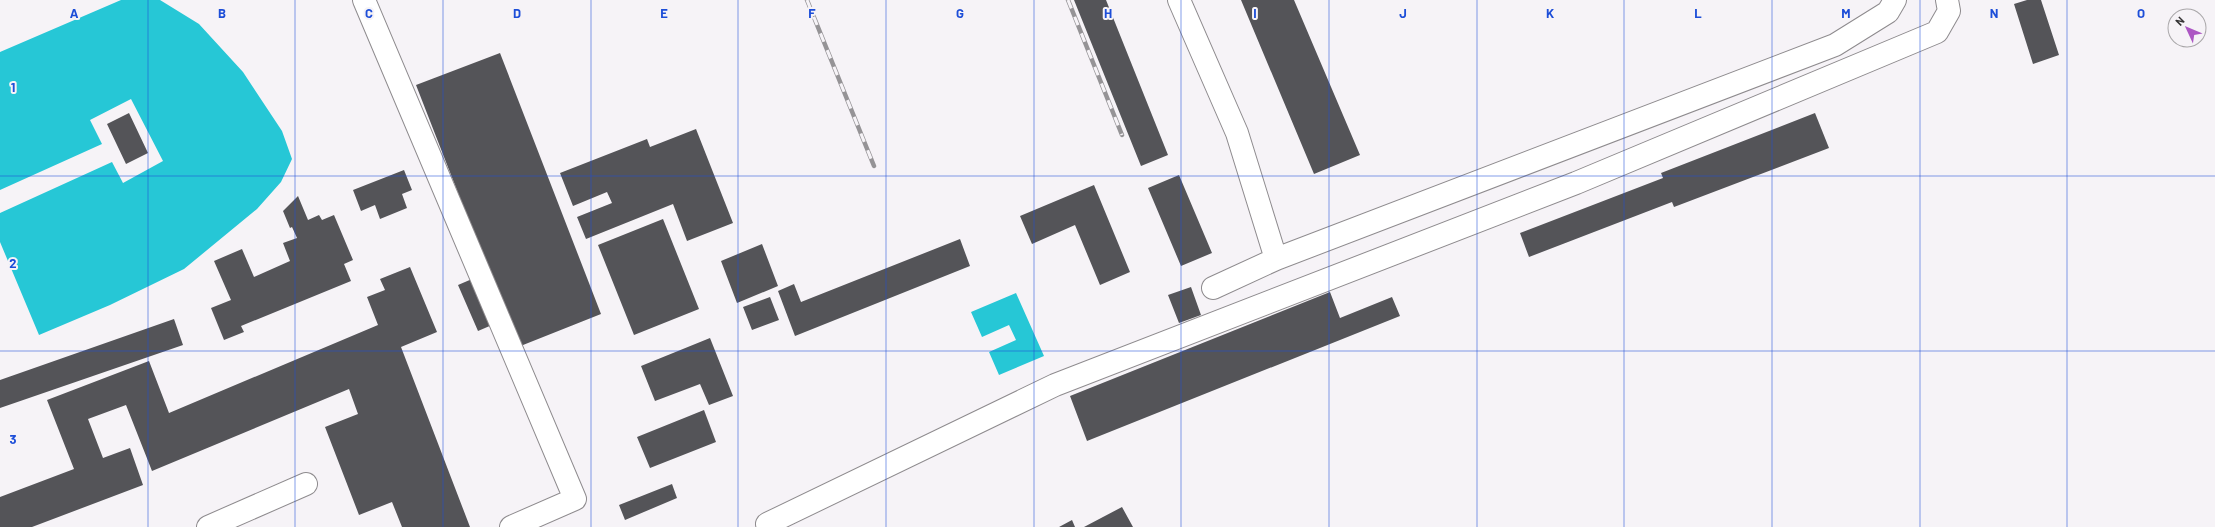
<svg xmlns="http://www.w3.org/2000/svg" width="2215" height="527" viewBox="0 0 2215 527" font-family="Barlow,sans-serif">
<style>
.water{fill:#26c7d6}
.building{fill:#545458}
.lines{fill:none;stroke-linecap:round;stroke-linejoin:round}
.minor-casing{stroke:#8e8b8e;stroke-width:24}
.minor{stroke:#fff;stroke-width:22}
.rail-casing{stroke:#959396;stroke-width:4.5}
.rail{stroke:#f6f3f7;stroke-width:3;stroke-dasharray:9;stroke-linecap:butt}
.grid{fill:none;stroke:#1d4ed8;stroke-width:1;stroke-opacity:0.55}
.grid-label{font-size:13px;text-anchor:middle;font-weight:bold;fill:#1d4ed8;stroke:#f6f3f7;stroke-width:4;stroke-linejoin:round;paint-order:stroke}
</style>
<rect width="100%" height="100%" fill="#f6f3f7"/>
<path class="water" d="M 121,0 L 160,0 L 199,24 L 243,72 L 282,131 L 292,159 L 281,182 L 257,209 L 184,269 L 110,305 L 39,335 L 0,242 L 0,213 L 112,162 L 123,183 L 163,161 L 131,99 L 90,120 L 102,144 L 0,190 L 0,52 Z
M 1016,293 L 1044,356 L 999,375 L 989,352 L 1016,340 L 1009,325 L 982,337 L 971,312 Z"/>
<path class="building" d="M 1074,0 L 1106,0 L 1168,155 L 1141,166 Z
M 1241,0 L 1294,0 L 1360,155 L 1314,174 Z
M 2027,0 L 2041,0 L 2059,55 L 2033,64 L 2014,4 Z
M 500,53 L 601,314 L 518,347 L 416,85 Z
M 129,113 L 148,153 L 126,164 L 107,124 Z
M 1815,113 L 1829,148 L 1674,207 L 1672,202 L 1529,257 L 1520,233 L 1663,178 L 1661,173 Z
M 696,129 L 733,223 L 687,241 L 673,204 L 586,239 L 577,217 L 612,203 L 607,192 L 573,206 L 560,173 L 647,139 L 650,147 Z
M 404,170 L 412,190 L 402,194 L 407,208 L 380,219 L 375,205 L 361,211 L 353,190 Z
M 1179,175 L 1212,253 L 1181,266 L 1148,188 Z
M 1094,185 L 1130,272 L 1100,285 L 1075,225 L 1032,244 L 1020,216 Z
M 298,196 L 308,220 L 319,215 L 322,220 L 334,215 L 353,260 L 344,264 L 351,281 L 241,326 L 244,332 L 224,340 L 211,308 L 231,300 L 214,261 L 242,249 L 254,277 L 290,261 L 283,243 L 297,238 L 292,227 L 290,228 L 283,211 Z
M 663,219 L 699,309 L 634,335 L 598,245 Z
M 960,239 L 970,266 L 795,336 L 778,291 L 794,284 L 801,302 Z
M 762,244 L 778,286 L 737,303 L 721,261 Z
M 410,267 L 437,332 L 401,347 L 470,527 L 402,527 L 392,502 L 359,515 L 325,427 L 358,414 L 349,389 L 152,471 L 126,405 L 88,419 L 103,458 L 130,448 L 143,485 L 32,527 L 0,527 L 0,497 L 74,469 L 47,400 L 149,361 L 169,413 L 378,325 L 367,297 L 385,290 L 380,279 Z
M 479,276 L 499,322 L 478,331 L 458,285 Z
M 1191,287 L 1201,315 L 1179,323 L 1168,295 Z
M 1330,292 L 1340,318 L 1392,297 L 1400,316 L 1087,441 L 1070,396 Z
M 770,297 L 779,320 L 752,330 L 743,307 Z
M 174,319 L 183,345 L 0,408 L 0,380 Z
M 710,338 L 733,396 L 709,405 L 700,384 L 655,401 L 641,366 Z
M 704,410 L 716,442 L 650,468 L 637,437 Z
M 672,484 L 677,498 L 625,520 L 619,505 Z
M 1122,507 L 1133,527 L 1084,527 Z
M 1072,520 L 1075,527 L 1059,527 Z"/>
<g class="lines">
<defs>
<path id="minor" d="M 364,0 L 575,499 L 511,527
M 1179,0 L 1237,133 L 1276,259
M 1213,288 L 1276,259 L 1835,45 L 1888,12 L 1895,0
M 208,527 L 306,484
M 768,527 L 767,524 L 1055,385 L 1576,183 L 1937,32 L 1949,11 L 1947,0"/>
</defs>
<use href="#minor" class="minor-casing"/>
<use href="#minor" class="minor"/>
<defs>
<path id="rail" d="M 807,0 L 874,166
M 1068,0 L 1122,135"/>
</defs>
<use href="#rail" class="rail-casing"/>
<use href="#rail" class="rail"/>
</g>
<path class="grid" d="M 148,0 L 148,527M 295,0 L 295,527M 443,0 L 443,527M 591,0 L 591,527M 738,0 L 738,527M 886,0 L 886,527M 1034,0 L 1034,527M 1181,0 L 1181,527M 1329,0 L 1329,527M 1477,0 L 1477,527M 1624,0 L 1624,527M 1772,0 L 1772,527M 1920,0 L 1920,527M 2067,0 L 2067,527M 0,176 L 2215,176M 0,351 L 2215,351"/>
<g class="grid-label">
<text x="74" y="18">A</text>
<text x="222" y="18">B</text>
<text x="369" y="18">C</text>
<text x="517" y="18">D</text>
<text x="664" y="18">E</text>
<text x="812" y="18">F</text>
<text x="960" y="18">G</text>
<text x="1108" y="18">H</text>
<text x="1255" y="18">I</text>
<text x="1403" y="18">J</text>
<text x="1550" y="18">K</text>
<text x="1698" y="18">L</text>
<text x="1846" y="18">M</text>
<text x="1994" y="18">N</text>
<text x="2141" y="18">O</text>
<text x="13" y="92">1</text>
<text x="13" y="268">2</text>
<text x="13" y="444">3</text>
</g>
<g transform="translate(2187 28) rotate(314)"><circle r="19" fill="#f6f3f7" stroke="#a9a7a9"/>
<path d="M0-3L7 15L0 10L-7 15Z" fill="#ac56c3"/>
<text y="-6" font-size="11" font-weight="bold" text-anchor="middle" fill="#353435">N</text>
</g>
</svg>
